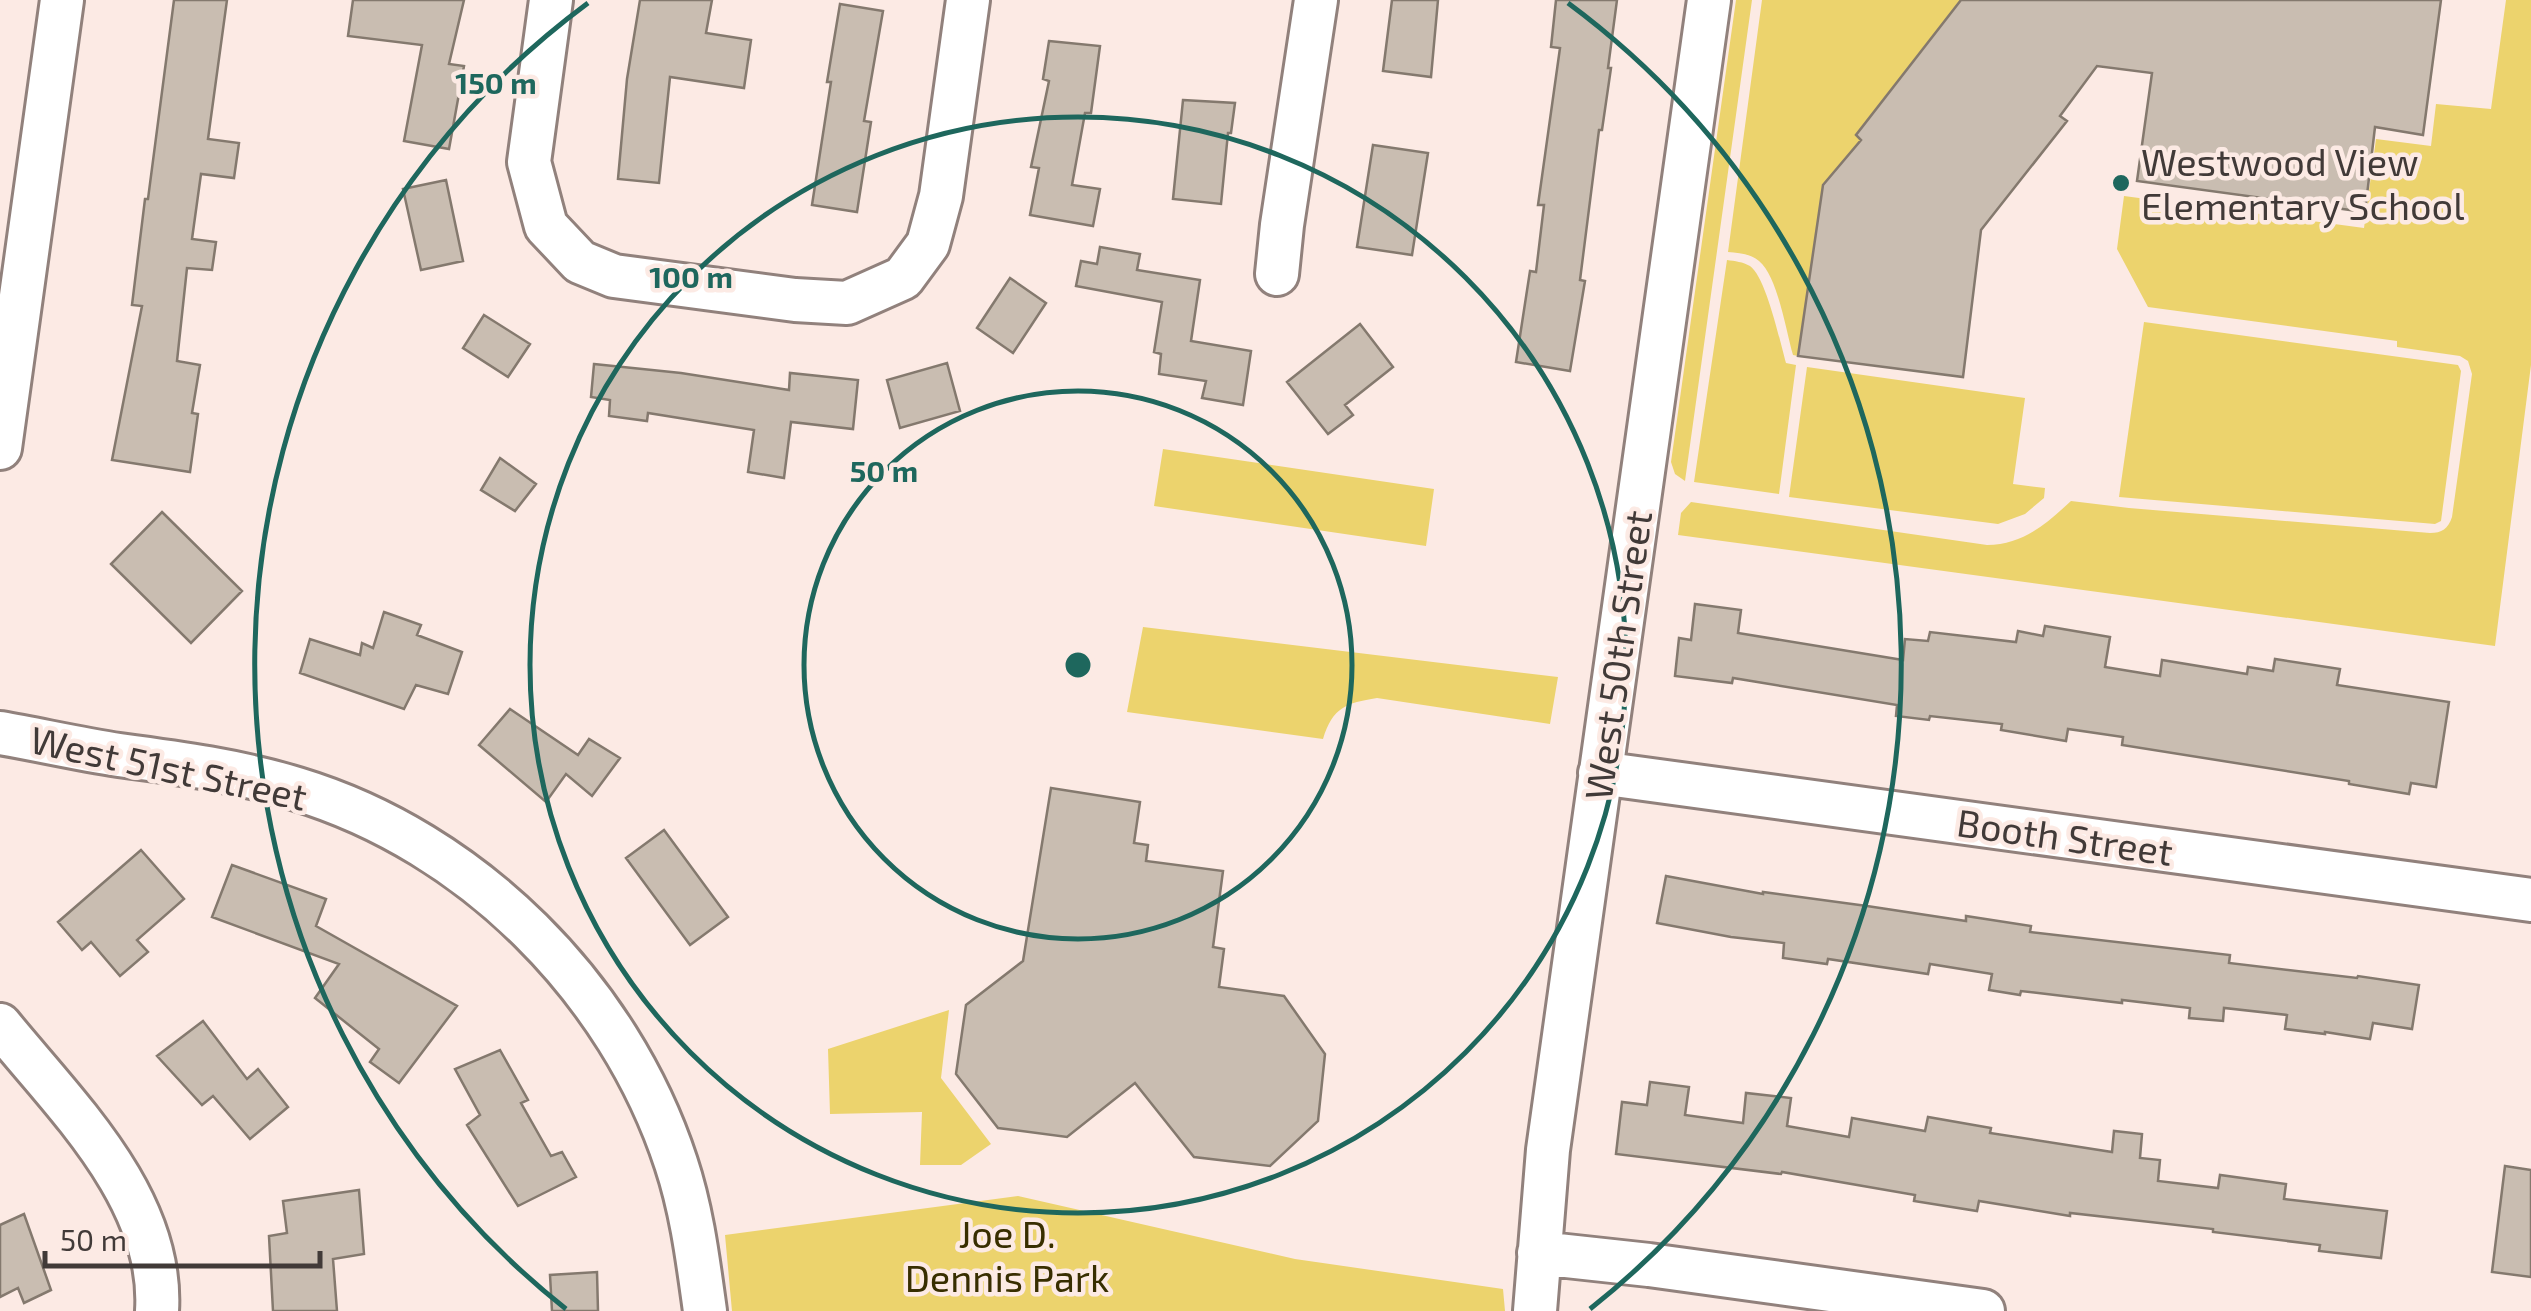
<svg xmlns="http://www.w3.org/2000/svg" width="2531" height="1311" viewBox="0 0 2531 1311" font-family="'Exo 2',sans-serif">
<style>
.green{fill:#ecd36d}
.building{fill:#c9bdb1;stroke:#84796e;stroke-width:2.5}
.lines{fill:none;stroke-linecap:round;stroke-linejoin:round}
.minor-casing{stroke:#91817c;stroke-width:48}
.minor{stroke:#fff;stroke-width:42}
.ring{fill:none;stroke:#1e675d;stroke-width:5}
.poi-dot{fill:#1e675d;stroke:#fceae4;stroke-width:4}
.labels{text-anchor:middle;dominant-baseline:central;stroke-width:9;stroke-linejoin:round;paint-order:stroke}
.poi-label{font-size:38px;fill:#413a38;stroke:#fceae4;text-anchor:start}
.street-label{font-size:38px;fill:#413a38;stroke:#fceae4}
.park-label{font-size:38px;fill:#382e00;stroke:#fceae4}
.centre{fill:#1e675d;stroke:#fceae4;stroke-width:5}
.ring-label{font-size:30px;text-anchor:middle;font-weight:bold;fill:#1e675d;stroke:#fceae4;stroke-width:9;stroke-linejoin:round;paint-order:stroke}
</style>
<rect width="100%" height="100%" fill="#fceae4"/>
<path class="green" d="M 1736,0 L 1752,0 L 1685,481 L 1675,474 L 1671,462 Z
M 1762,0 L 1961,0 L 1856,134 L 1861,140 L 1823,185 L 1798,356 L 1793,355 C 1786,331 1778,277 1759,261 C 1751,254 1739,253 1728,252 Z
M 2506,0 L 2531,0 L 2531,365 L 2495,646 L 1678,535 L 1681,513 L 1691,502 L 1987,545 C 2023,545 2046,524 2071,501 L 2129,508 L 2430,533 C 2442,533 2448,529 2452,517 L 2472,374 L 2468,361 L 2460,356 L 2397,347 L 2397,341 L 2148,307 L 2117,249 L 2124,196 L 2364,228 L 2376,139 L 2431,146 L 2436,104 L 2491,109 Z
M 1727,260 C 1735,261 1743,262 1750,266 C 1766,277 1780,342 1786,363 L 1796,365 L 1779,494 L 1694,482 Z
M 2144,322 L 2458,365 L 2461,371 L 2441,521 L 2435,524 L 2119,497 Z
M 1807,367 L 2025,398 L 2013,484 L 2045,488 L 2044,498 L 2025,514 L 1998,524 L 1789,497 Z
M 1163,449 L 1434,489 L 1426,546 L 1154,506 Z
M 1143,627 L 1558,677 L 1550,724 L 1377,698 C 1346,703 1333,707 1323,739 L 1127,712 Z
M 949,1010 L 941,1078 L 991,1144 L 961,1165 L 920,1165 L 922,1112 L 830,1114 L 828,1049 Z
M 1018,1196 L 1295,1259 L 1503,1289 L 1505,1311 L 732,1311 L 725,1235 Z"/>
<path class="building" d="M 174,0 L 227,0 L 208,139 L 239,143 L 234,178 L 201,174 L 192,239 L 216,242 L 212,270 L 187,268 L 177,361 L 200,365 L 192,413 L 198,414 L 190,472 L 112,460 L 142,306 L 132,305 L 145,199 L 148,199 Z
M 353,0 L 464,0 L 449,64 L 464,66 L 449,149 L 404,141 L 422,45 L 348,36 Z
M 640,0 L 712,0 L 706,33 L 751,40 L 744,88 L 670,77 L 659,183 L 618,179 L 627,79 Z
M 1392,0 L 1438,0 L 1431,77 L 1383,71 Z
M 1556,0 L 1617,0 L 1608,68 L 1611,68 L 1602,130 L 1599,130 L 1580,280 L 1585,281 L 1570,371 L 1516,362 L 1530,271 L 1536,272 L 1544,205 L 1538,205 L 1560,48 L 1551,47 Z
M 1961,0 L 2441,0 L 2423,135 L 2375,127 L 2365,212 L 2137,181 L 2152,73 L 2097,66 L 2060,116 L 2067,121 L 1981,230 L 1963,377 L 1798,356 L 1823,185 L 1861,140 L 1856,135 Z
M 840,4 L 883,11 L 864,121 L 871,122 L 857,212 L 812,205 L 831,82 L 827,82 Z
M 1049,41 L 1100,46 L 1091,113 L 1085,113 L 1072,185 L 1100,189 L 1093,226 L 1030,215 L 1039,168 L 1031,167 L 1049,81 L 1043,79 Z
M 1183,100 L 1235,103 L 1231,133 L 1228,133 L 1221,204 L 1173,199 Z
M 1373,145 L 1428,153 L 1412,255 L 1357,247 Z
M 446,180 L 463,261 L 421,270 L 403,189 Z
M 1100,247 L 1140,254 L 1137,270 L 1200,280 L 1191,341 L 1251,351 L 1243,405 L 1202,398 L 1206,381 L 1159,374 L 1161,354 L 1154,352 L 1162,302 L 1076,286 L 1081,261 L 1097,264 Z
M 1010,278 L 1046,303 L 1013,353 L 977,328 Z
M 484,315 L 530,344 L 508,377 L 463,348 Z
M 1360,324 L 1393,367 L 1345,405 L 1353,415 L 1328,434 L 1287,382 Z
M 947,363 L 960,411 L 900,428 L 887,380 Z
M 594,364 L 681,373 L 789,390 L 790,373 L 858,380 L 853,429 L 791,422 L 784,478 L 748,472 L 754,430 L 648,413 L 647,421 L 609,416 L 610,400 L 591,397 Z
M 500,458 L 536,484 L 515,511 L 481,490 Z
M 162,512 L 242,591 L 191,643 L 111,564 Z
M 1695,604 L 1741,610 L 1738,633 L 1903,660 L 1905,639 L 1928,641 L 1930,632 L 2016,642 L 2018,631 L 2043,636 L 2045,626 L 2110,637 L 2105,667 L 2160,676 L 2162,660 L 2247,674 L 2248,667 L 2273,671 L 2275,659 L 2340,669 L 2337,685 L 2449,702 L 2436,787 L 2411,783 L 2409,794 L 2349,784 L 2349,781 L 2122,745 L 2123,737 L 2068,729 L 2066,741 L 2001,730 L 2002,724 L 1930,716 L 1929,720 L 1896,716 L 1897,705 L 1733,678 L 1732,683 L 1675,676 L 1679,638 L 1691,640 Z
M 384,612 L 421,625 L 417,635 L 462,652 L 448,694 L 416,685 L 404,709 L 300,673 L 310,639 L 360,655 L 362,643 L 373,648 Z
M 510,709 L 578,755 L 589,739 L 620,758 L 592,796 L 566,774 L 546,802 L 479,745 Z
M 1051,788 L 1140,802 L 1134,843 L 1148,845 L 1146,861 L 1223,871 L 1213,947 L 1224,949 L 1219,987 L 1284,996 L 1325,1054 L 1318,1121 L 1270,1166 L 1194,1157 L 1135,1083 L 1067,1137 L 998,1128 L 956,1074 L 966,1005 L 1023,961 Z
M 664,830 L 728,917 L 690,945 L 626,858 Z
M 141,850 L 184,899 L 137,940 L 148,952 L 120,976 L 91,942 L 82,950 L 58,922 Z
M 232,865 L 326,899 L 316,926 L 457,1006 L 399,1083 L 370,1062 L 379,1049 L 315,998 L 339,964 L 212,917 Z
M 1666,876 L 1763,894 L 1763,892 L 1867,906 L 1966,921 L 1966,916 L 2031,926 L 2030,932 L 2230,955 L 2229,963 L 2357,978 L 2358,976 L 2419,985 L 2412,1029 L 2373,1023 L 2370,1039 L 2325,1032 L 2325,1034 L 2285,1029 L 2287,1015 L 2224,1008 L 2223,1021 L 2189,1018 L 2190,1008 L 2122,1000 L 2122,1003 L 2021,991 L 2020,995 L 1989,990 L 1992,974 L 1930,964 L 1928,974 L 1828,959 L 1827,964 L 1783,958 L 1784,943 L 1731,937 L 1657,923 Z
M 203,1021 L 247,1079 L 258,1069 L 288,1107 L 250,1139 L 213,1096 L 202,1105 L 157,1056 Z
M 500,1050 L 528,1100 L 521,1103 L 551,1156 L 562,1152 L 576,1177 L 518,1206 L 467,1125 L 480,1115 L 455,1069 Z
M 1650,1082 L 1689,1087 L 1685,1115 L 1743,1123 L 1746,1093 L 1791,1098 L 1787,1126 L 1849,1137 L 1852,1118 L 1925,1131 L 1928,1117 L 1991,1128 L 1990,1133 L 2112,1152 L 2114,1131 L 2142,1134 L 2140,1158 L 2160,1160 L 2158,1181 L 2218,1188 L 2220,1175 L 2286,1184 L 2284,1199 L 2387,1211 L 2381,1258 L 2319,1251 L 2320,1245 L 2213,1232 L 2213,1229 L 2070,1213 L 2070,1216 L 1979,1201 L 1977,1211 L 1914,1201 L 1915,1195 L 1782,1172 L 1781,1174 L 1616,1154 L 1622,1102 L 1647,1105 Z
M 2505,1166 L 2531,1170 L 2531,1277 L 2492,1272 Z
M 359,1190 L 364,1254 L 333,1259 L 337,1311 L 273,1311 L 269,1236 L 287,1233 L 283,1201 Z
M 24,1214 L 51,1290 L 24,1303 L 18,1288 L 0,1297 L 0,1225 Z
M 597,1272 L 598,1311 L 552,1311 L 550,1275 Z"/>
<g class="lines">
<defs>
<path id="minor" d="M 551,0 L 529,162 L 546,226 L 580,262 L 614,276 L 795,300 L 847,303 L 903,278 L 928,244 L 941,196 L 968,0
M 1277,274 L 1282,225 L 1316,0
M 0,448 L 62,0
M 0,733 C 40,740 79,749 119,755 C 179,763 239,771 297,789 C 472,842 619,989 676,1163 C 692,1211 698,1261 705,1311
M 1600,773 L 2531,900
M 0,1025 C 66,1106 164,1199 157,1311
M 1539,1253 L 1649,1265 L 1983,1311
M 1535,1311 L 1548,1150 L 1709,0"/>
</defs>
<use href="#minor" class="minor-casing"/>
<use href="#minor" class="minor"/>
</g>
<g class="ring">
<circle cx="1078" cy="665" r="274"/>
<circle cx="1078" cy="665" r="548"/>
<path d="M566 1309A823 823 0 0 1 588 3M1568 3A823 823 0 0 1 1590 1309"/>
</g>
<circle class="poi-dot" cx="2121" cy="183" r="10"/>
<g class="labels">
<g class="poi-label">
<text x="2141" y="161">Westwood View<tspan x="2141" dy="44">Elementary School</tspan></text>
</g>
<g class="street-label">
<text transform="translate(1617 655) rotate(-82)">West 50th Street</text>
<text transform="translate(169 767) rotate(12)">West 51st Street</text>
<text transform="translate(2065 836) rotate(8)">Booth Street</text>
</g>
<g class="park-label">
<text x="1007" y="1233">Joe D.<tspan x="1007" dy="44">Dennis Park</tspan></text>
</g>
</g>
<circle cx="1078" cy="665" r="15" class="centre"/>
<g class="ring-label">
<text x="496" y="94">150 m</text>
<text x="691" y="288">100 m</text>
<text x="884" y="482">50 m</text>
</g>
<path d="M45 1251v15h275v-15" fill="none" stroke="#413a38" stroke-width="5"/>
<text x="60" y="1251" font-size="30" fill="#413a38" stroke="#fceae4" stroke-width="8" paint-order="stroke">50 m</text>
</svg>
